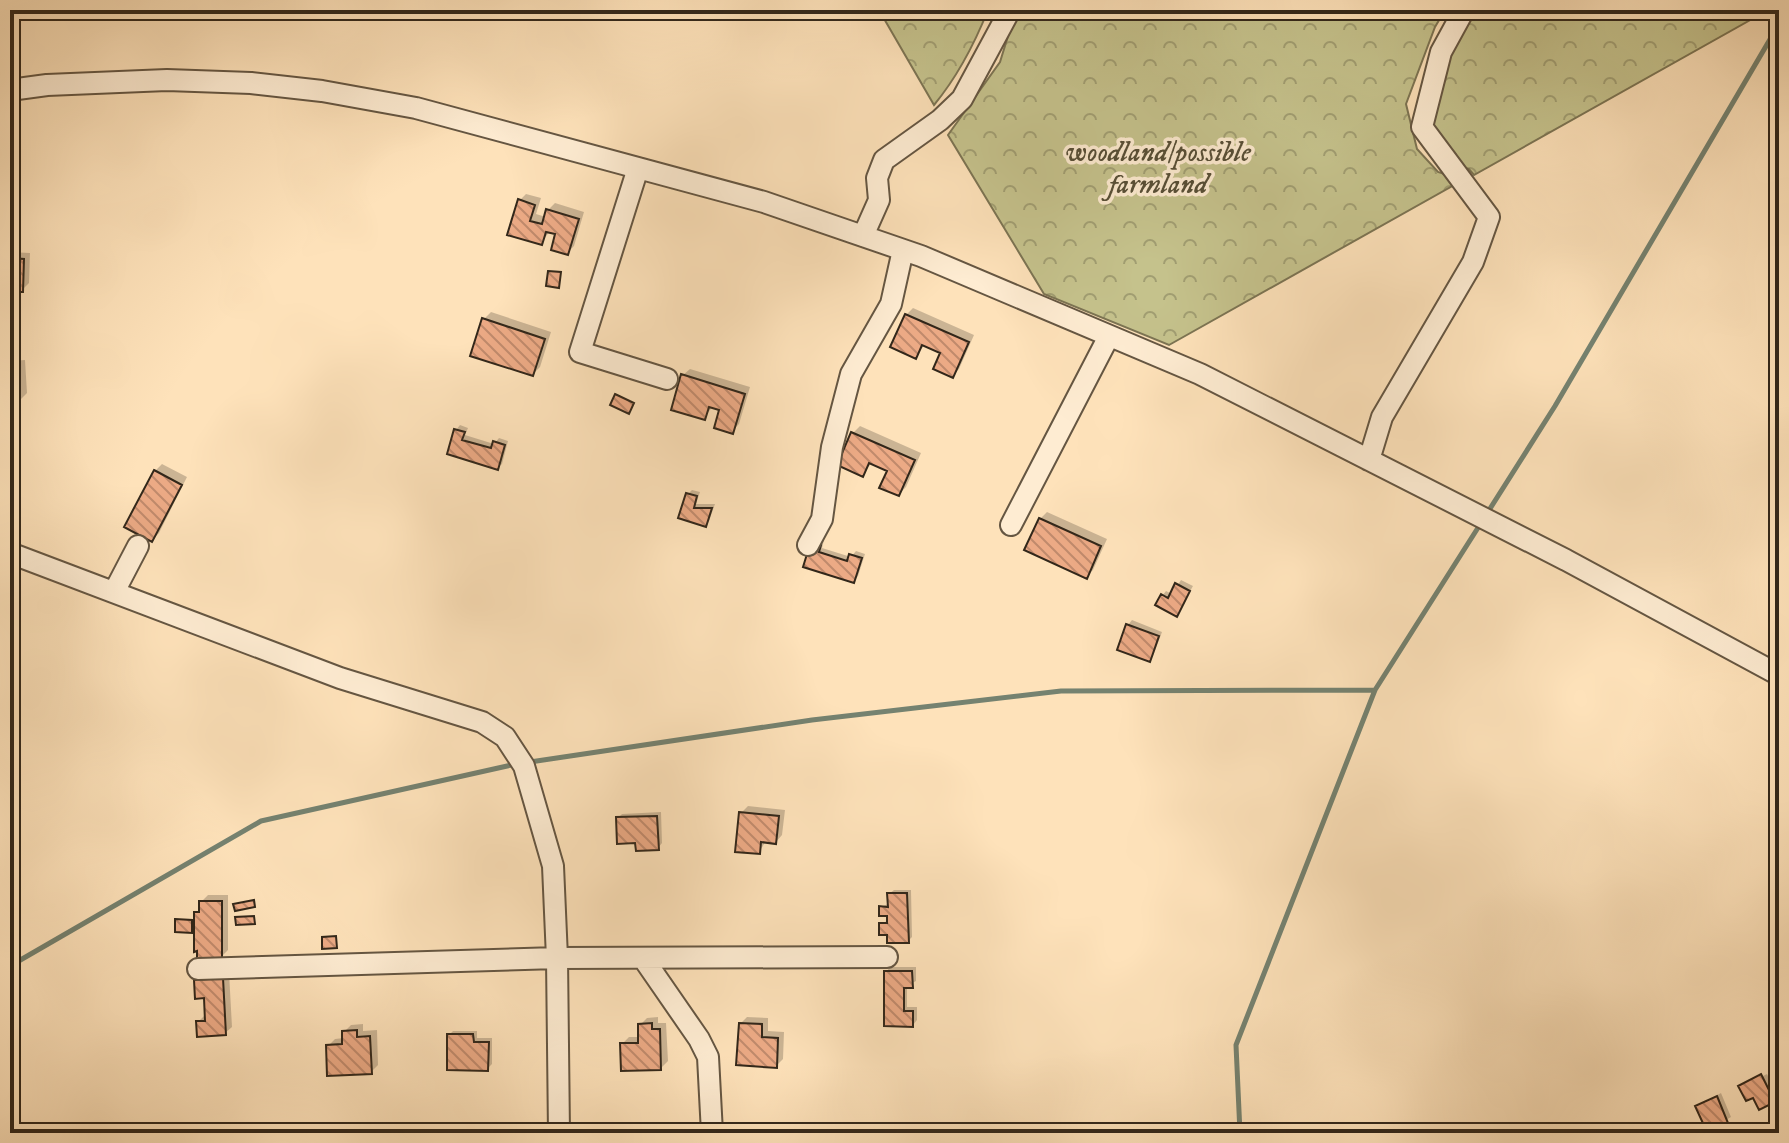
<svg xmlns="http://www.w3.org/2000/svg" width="1789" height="1143" viewBox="0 0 1789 1143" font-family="'IM FELL DW Pica',serif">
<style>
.forest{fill:url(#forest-crowns);stroke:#7c7453;stroke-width:2}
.shadow{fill:#0003}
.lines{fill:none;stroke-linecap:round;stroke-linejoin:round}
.stream{stroke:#758270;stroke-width:5}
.building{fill:url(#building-back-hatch);stroke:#32271a;stroke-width:2}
.street-casing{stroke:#655642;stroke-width:24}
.street{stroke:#feecd2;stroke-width:20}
.labels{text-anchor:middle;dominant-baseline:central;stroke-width:7;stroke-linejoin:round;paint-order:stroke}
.park-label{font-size:28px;font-style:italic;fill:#574e36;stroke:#feecd2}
</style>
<defs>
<pattern id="forest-crowns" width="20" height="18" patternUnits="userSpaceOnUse" patternTransform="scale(2)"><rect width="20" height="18" fill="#c5c28c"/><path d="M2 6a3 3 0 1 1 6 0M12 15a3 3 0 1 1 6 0" fill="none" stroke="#a19e72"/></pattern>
<pattern id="building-back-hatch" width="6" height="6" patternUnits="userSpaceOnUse" patternTransform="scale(2)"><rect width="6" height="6" fill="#ecaa85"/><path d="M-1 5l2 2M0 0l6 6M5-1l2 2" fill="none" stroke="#c08a6c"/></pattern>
</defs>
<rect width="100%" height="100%" fill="#fee2ba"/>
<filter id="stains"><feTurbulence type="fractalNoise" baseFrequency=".0025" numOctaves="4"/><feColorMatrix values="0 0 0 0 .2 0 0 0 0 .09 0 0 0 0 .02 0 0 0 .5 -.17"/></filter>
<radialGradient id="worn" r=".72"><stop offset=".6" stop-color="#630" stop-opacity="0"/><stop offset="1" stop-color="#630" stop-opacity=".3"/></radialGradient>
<path class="forest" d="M 879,10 L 988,10 C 974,45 958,76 934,105 Z
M 1016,10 L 1445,10 L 1435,27 L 1406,104 L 1417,149 L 1438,172 L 1463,180 L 1169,345 L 1044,294 L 948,135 L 1000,62 Z
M 1459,10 L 1768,10 L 1474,175 L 1469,169 L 1443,161 L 1427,138 Z"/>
<path class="shadow" d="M 526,194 L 541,198 L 536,214 L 546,217 L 548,210 L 555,203 L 584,212 L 574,246 L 567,253 L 558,233 L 550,231 L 541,243 L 519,201 Z
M 10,252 L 30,253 L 29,283 L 22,290 L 10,290 Z
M 913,308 L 974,335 L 959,369 L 952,376 L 942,352 L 925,344 L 916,357 L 906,315 Z
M 491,312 L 551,332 L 540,367 L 533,374 L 484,319 Z
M 25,360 L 27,393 L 20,400 L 10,401 L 10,361 Z
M 690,369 L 750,387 L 739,424 L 732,431 L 722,409 L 713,406 L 704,418 L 683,375 Z
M 460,425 L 468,428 L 465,435 L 494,444 L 499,438 L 508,441 L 502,464 L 497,468 L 449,453 L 456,430 Z
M 860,426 L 921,453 L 906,487 L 899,494 L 889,470 L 872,462 L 863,475 L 853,433 Z
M 162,464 L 187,477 L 159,533 L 152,540 L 155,471 Z
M 692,490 L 700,492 L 696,504 L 715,504 L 709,521 L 705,525 L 680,517 L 688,494 Z
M 1047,512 L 1107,539 L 1093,570 L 1086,576 L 1040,519 Z
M 817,538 L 824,540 L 822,548 L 851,557 L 856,551 L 865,554 L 858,576 L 854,581 L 806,566 Z
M 1181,580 L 1193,586 L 1177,614 L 1162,596 L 1166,591 L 1172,594 Z
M 1132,620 L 1162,632 L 1153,656 L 1149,660 L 1119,649 L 1128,625 Z
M 748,806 L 785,810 L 782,835 L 776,842 L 766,841 L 759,852 L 741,813 Z
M 661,812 L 662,843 L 658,848 L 637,841 L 618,818 L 622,814 Z
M 894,890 L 911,890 L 912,937 L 908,941 L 889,933 L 881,924 L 889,920 L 889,914 L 881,907 L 890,903 L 889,894 Z
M 208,895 L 228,895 L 228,950 L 221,957 L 196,926 L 191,931 L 177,920 L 196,919 L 201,902 Z
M 890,967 L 916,967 L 916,981 L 907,986 L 907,1007 L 917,1007 L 917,1020 L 913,1025 L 886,1024 L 886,972 Z
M 229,972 L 232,1027 L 225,1033 L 198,1022 L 205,1015 L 206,996 L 196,981 L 203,974 Z
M 658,1017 L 658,1023 L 666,1023 L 668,1061 L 661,1068 L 622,1044 L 629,1037 L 640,1037 L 640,1025 L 647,1018 Z
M 747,1017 L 768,1018 L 768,1031 L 784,1032 L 783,1059 L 776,1066 L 740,1024 Z
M 363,1024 L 363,1031 L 377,1030 L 378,1065 L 371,1072 L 328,1046 L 335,1039 L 344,1038 L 344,1032 L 351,1025 Z
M 453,1031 L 477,1031 L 477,1038 L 492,1038 L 492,1064 L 488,1068 L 449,1035 Z
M 1767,1074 L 1778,1096 L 1774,1100 L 1742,1086 Z
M 1721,1093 L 1731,1117 L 1708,1130 L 1698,1106 Z"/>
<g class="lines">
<path class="stream" d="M 1486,515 L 1555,406 L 1779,24
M 530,762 L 812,720 L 1061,691 L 1375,690
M 10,966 L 261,821 L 516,764
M 1240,1133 L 1236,1045 L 1375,690 L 1481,523"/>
</g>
<path class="building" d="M 518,199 L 535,205 L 530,221 L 542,224 L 546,209 L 579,219 L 568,255 L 551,250 L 555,234 L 546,232 L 542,245 L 507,235 Z
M 10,258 L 24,259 L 23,292 L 10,292 Z
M 548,271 L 561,272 L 559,288 L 546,286 Z
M 905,314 L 969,342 L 953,378 L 933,369 L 940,353 L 922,345 L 916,359 L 890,347 Z
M 482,318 L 545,339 L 533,376 L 470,356 Z
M 10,366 L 19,366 L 20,402 L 10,403 Z
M 681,374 L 745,394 L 733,434 L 714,428 L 719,410 L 709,407 L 705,420 L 671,410 Z
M 615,394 L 634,403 L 629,414 L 610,405 Z
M 454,429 L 465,432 L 462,440 L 491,448 L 493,441 L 505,445 L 498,470 L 447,454 Z
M 851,432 L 915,460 L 899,496 L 879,488 L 887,471 L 869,463 L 863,477 L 837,465 Z
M 154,470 L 182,485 L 152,542 L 124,527 Z
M 686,493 L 697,496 L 694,508 L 712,508 L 706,527 L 678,518 Z
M 1039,518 L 1101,546 L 1087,579 L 1024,550 Z
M 811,541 L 821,545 L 819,552 L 847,561 L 849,554 L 862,558 L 854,583 L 803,567 Z
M 1175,583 L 1190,591 L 1177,617 L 1155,605 L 1161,594 L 1168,598 Z
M 1126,624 L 1159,636 L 1150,662 L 1117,650 Z
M 739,812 L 779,816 L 776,844 L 761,842 L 760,854 L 735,852 Z
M 657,816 L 659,850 L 636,851 L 635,843 L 617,844 L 616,817 Z
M 887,893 L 907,893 L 909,943 L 887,943 L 887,935 L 879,935 L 879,923 L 887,923 L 887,916 L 879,916 L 879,906 L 888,907 Z
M 254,900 L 255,907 L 235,911 L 233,904 Z
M 199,901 L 222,901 L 222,959 L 197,959 L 197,951 L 194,952 L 194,912 L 199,912 Z
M 254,916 L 255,924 L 236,925 L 235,917 Z
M 175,919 L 192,920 L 192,933 L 175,932 Z
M 336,936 L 337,948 L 322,949 L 322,937 Z
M 884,971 L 912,971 L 913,988 L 904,988 L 904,1011 L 913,1011 L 913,1027 L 884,1026 Z
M 223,978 L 226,1035 L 197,1037 L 196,1021 L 205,1021 L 204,998 L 195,999 L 194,980 Z
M 652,1023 L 652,1029 L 660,1029 L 661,1070 L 621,1071 L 620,1043 L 638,1043 L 638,1024 Z
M 739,1023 L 762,1024 L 762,1037 L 778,1038 L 777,1068 L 736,1065 Z
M 357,1030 L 357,1037 L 370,1036 L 372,1074 L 327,1076 L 326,1045 L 342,1044 L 342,1031 Z
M 447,1034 L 473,1034 L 474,1042 L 489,1042 L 488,1071 L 447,1070 Z
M 1761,1074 L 1775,1102 L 1759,1110 L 1753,1098 L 1746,1101 L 1738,1086 Z
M 1717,1096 L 1728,1123 L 1707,1132 L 1695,1106 Z"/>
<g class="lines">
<defs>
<path id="street" d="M 10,90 L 47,85 L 167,80 L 251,83 L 322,91 L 416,108 L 764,202 L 921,256 L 1200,374 L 1566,560 L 1779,675
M 638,168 L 580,352 L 667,379
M 863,236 L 879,200 L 877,178 L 884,160 L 940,120 L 962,99 L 1010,10
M 1369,460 L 1382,417 L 1473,262 L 1489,217 L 1422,127 L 1441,52 L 1464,10
M 1011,525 L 1109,336
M 808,545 L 822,519 L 832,447 L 851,374 L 891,304 L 903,250
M 10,553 L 340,678 L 482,722 L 505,737 L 524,766 L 553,866 L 557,958 L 559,1133
M 114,592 L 138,546
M 643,958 L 699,1039 L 708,1057 L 712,1133
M 198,969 L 557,958 L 887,957"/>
</defs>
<use href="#street" class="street-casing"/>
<use href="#street" class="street"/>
</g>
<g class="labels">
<g class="park-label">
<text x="1158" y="152">woodland/possible<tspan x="1158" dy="32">farmland</tspan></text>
</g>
</g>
<rect width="1789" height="1143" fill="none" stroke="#fee2ba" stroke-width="40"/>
<rect x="12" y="12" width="1765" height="1119" fill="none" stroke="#32271a" stroke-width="4"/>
<rect x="20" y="20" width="1749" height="1103" fill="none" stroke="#32271a" stroke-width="2"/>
<rect width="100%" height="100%" filter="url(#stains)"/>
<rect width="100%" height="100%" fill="url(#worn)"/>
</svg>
